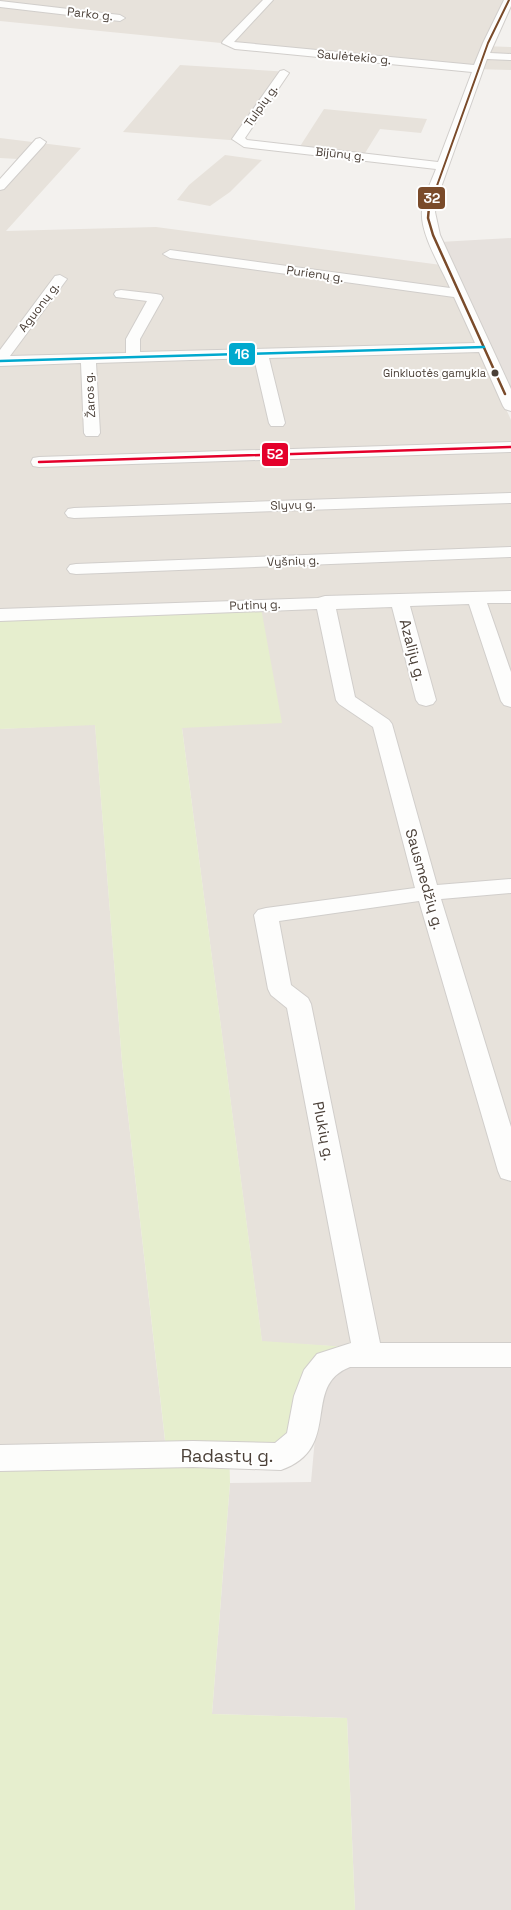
<svg xmlns="http://www.w3.org/2000/svg" width="511" height="1910" viewBox="0 0 511 1910" font-family="'Space Grotesk',sans-serif">
<style>
.residential{fill:#e7e2db}
.industrial{fill:#e6e1dd}
.green{fill:#e6eece}
.lines{fill:none;stroke-linecap:round;stroke-linejoin:round}
.minor-casing{stroke:#d1cecb;stroke-width:2}
.minor{fill:#fdfdfc;fill-rule:evenodd}
.bus-1-far1-casing{stroke:#fff;stroke-width:4}
.bus-1-casing{stroke:#fff;stroke-width:5}
.bus-2-casing{stroke:#fff;stroke-width:5}
.bus-3-casing{stroke:#fff;stroke-width:5}
.bus-1-far1{stroke:#7a4b2a;stroke-width:2}
.bus-1{stroke:#7a4b2a;stroke-width:2.5}
.bus-2{stroke:#00a9ce;stroke-width:2.5}
.bus-3{stroke:#e4002b;stroke-width:2.5}
.bus-dot{fill:#4b4038;stroke:#fff;stroke-width:2}
.labels{text-anchor:middle;dominant-baseline:central;stroke-width:4;stroke-linejoin:round;paint-order:stroke}
.far-bus-label{font-size:11px;fill:#4b4038;stroke:#fff;text-anchor:end}
.far-street-label{font-size:12px;fill:#4b4038;stroke:#fff}
.street-label{font-size:15px;fill:#4b4038;stroke:#fff}
.near-street-label{font-size:18px;fill:#4b4038;stroke:#fff}
.line-badge{stroke:#fff;stroke-width:2}
.badge-label{font-size:14px;text-anchor:middle;font-weight:bold;fill:#fff}
</style>
<rect width="100%" height="100%" fill="#f3f1ee"/>
<path class="residential" d="M 0,0 L 506,0 L 484,46 L 511,47 L 511,70 L 474,69 L 230,46 L 221,43 L 0,21 Z
M 180,65 L 290,72 L 243,141 L 123,132 Z
M 324,109 L 427,119 L 421,133 L 380,129 L 362,158 L 297,151 Z
M 0,138 L 81,148 L 6,231 L 156,227 L 441,265 L 511,420 L 511,1344 L 348,1347 L 262,1342 L 182,728 L 0,619 L 0,180 L 18,159 L 0,158 Z
M 225,155 L 262,160 L 230,192 L 210,206 L 177,200 L 189,185 Z
M 95,724 L 122,1062 L 168,1467 L 0,1467 L 0,729 Z"/>
<path class="industrial" d="M 511,238 L 511,395 L 440,242 Z
M 511,1359 L 511,1910 L 355,1910 L 347,1718 L 212,1714 L 230,1483 L 311,1482 L 319,1394 L 325,1378 L 350,1363 Z"/>
<path class="green" d="M 261,608 L 282,723 L 182,728 L 262,1341 L 348,1347 L 292,1445 L 229,1444 L 230,1483 L 212,1714 L 347,1718 L 355,1910 L 0,1910 L 0,1467 L 168,1466 L 122,1062 L 95,725 L 0,729 L 0,619 Z"/>
<g class="lines">
<defs>
<path id="minor" d="M 263,0 L 273,0 L 234,42 L 474,65 L 483,43 L 504,0 L 511,0 L 511,6 L 490,53 L 511,54 L 511,60 L 487,59 L 439,193 L 435,212 L 440,235 L 511,389 L 511,411 L 505,409 L 503,406 L 479,352 L 269,358 L 285,423 L 283,426 L 271,426 L 269,423 L 254,358 L 96,363 L 100,433 L 98,436 L 86,436 L 84,433 L 81,363 L 0,366 L 0,350 L 55,276 L 60,275 L 67,279 L 10,356 L 126,353 L 126,339 L 147,301 L 116,297 L 114,294 L 116,291 L 121,290 L 156,294 L 161,295 L 163,298 L 140,339 L 140,352 L 475,343 L 454,297 L 170,258 L 163,254 L 170,250 L 450,288 C 441,267 420,234 422,211 C 424,196 431,182 436,169 L 244,147 L 232,139 L 280,71 L 284,70 L 289,73 L 245,138 L 247,140 L 438,162 L 472,72 L 235,49 L 222,43 L 223,41 Z
M 0,1 L 120,15 L 125,18 L 120,21 L 0,7 Z
M 40,138 L 46,142 L 44,145 L 4,189 L 0,190 L 0,179 L 36,139 Z
M 511,442 L 511,452 L 39,467 L 33,466 L 31,462 L 33,458 L 39,457 Z
M 511,493 L 511,503 L 74,518 L 68,517 L 65,513 L 68,509 L 74,508 Z
M 511,547 L 511,557 L 76,574 L 70,573 L 67,569 L 70,565 L 76,564 Z
M 511,591 L 511,603 L 487,603 L 511,672 L 511,707 L 504,705 L 501,701 L 469,604 L 410,606 L 436,700 L 433,704 L 426,706 L 419,704 L 416,700 L 392,607 L 336,609 L 355,697 L 389,720 L 392,724 L 437,885 L 511,879 L 511,893 L 441,899 L 511,1127 L 511,1181 L 501,1178 L 498,1171 L 419,901 L 279,921 L 291,985 L 308,998 L 311,1004 L 380,1343 L 511,1343 L 511,1367 L 350,1367 C 300,1386 344,1448 281,1470 L 193,1467 L 0,1471 L 0,1445 L 193,1441 L 275,1443 L 287,1433 L 294,1396 L 304,1370 L 317,1354 L 351,1343 L 287,1008 L 271,995 L 268,989 L 254,915 L 258,910 L 266,908 L 415,888 L 373,727 L 339,704 L 336,700 L 317,609 L 0,621 L 0,609 L 318,598 L 325,596 Z"/>
</defs>
<use href="#minor" class="minor-casing"/>
<use href="#minor" class="minor"/>
<defs>
<path id="bus-1-far1" d="M 429,208 L 488,43 L 509,0"/>
<path id="bus-1" d="M 429,207 L 428,218 L 433,235 L 505,394"/>
<path id="bus-2" d="M 0,361 L 484,347"/>
<path id="bus-3" d="M 39,462 L 511,447"/>
</defs>
<use href="#bus-1-far1" class="bus-1-far1-casing"/>
<use href="#bus-1" class="bus-1-casing"/>
<use href="#bus-2" class="bus-2-casing"/>
<use href="#bus-3" class="bus-3-casing"/>
<use href="#bus-1-far1" class="bus-1-far1"/>
<use href="#bus-1" class="bus-1"/>
<use href="#bus-2" class="bus-2"/>
<use href="#bus-3" class="bus-3"/>
</g>
<circle class="bus-dot" cx="495" cy="373" r="4.5"/>
<g class="labels">
<g class="far-bus-label">
<text x="486" y="373">Ginkluotės gamykla</text>
</g>
<g class="far-street-label">
<text transform="translate(90 14) rotate(6)">Parko g.</text>
<text transform="translate(354 57) rotate(5)">Saulėtekio g.</text>
<text transform="translate(261 106) rotate(-55)">Tulpių g.</text>
<text transform="translate(340 154) rotate(6)">Bijūnų g.</text>
<text transform="translate(315 274) rotate(8)">Purienų g.</text>
<text transform="translate(39 307) rotate(-53)">Aguonų g.</text>
<text transform="translate(90 395) rotate(-93)">Žaros g.</text>
<text transform="translate(293 505) rotate(-2)">Slyvų g.</text>
<text transform="translate(293 561) rotate(-2)">Vyšnių g.</text>
<text transform="translate(255 605) rotate(-2)">Putinų g.</text>
</g>
<g class="street-label">
<text transform="translate(413 650) rotate(75)">Azalijų g.</text>
<text transform="translate(425 879) rotate(74)">Sausmedžių g.</text>
<text transform="translate(324 1131) rotate(79)">Plukių g.</text>
</g>
<g class="near-street-label">
<text x="227" y="1455">Radastų g.</text>
</g>
</g>
<g class="line-badge">
<rect x="417" y="186" width="29" height="24" rx="5" fill="#7a4b2a"/>
<rect x="228" y="342" width="28" height="24" rx="5" fill="#00a9ce"/>
<rect x="261" y="442" width="28" height="25" rx="5" fill="#e4002b"/>
</g>
<g class="badge-label">
<text x="432" y="203">32</text>
<text x="242" y="359">16</text>
<text x="275" y="459">52</text>
</g>
</svg>
